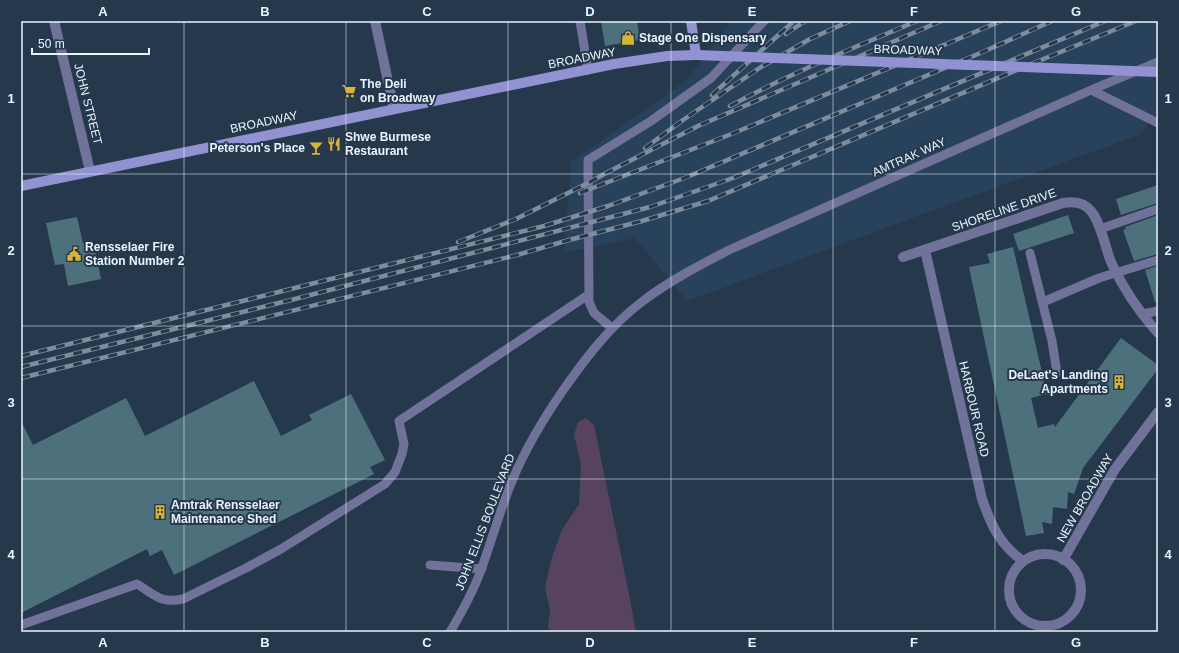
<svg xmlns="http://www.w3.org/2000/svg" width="1179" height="653" viewBox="0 0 1179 653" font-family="Helvetica,sans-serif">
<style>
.built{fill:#29425b}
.green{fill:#574360}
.building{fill:#4d717c}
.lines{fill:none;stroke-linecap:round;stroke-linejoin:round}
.lane{stroke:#707299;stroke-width:9}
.street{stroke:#707299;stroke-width:10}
.secondary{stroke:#9192d1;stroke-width:10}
.rail-casing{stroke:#7e8d9d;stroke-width:4.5}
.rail{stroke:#25384c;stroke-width:3;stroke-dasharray:9;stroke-linecap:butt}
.secondary-bridge{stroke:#9192d1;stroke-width:10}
.grid{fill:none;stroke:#eaf4ff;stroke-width:1;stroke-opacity:0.55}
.labels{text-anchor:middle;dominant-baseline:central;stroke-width:4;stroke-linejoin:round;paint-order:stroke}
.poi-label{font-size:12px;font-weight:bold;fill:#eaf4ff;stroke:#25384c;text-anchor:start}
.street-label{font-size:12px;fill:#eaf4ff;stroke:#25384c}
.neatline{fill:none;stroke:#eaf4ff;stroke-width:1.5}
.grid-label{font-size:13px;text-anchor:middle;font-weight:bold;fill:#eaf4ff}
</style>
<rect width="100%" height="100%" fill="#25384c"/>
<path class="built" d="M 731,21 L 1158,21 L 1158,111 L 1141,134 L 687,301 L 635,238 L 564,253 L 571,162 L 687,80 Z"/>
<path class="green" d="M 586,418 L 594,425 L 628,589 L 636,632 L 552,632 L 548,627 L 550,611 L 545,587 L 552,557 L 562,530 L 579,504 L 581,464 L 574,435 L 578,422 Z"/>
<path class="building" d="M 601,21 L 637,21 L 640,40 L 605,46 Z
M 1158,185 L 1158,203 L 1121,215 L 1116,199 Z
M 1068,215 L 1074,233 L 1019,251 L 1013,234 Z
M 1158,215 L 1158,254 L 1134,261 L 1123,230 L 1126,229 L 1125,227 Z
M 77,217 L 83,243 L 93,241 L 101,279 L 68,286 L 64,264 L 55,265 L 46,223 Z
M 1013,247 L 1047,394 L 1031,398 L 1038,428 L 1054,424 L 1055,427 L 1121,338 L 1158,365 L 1158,369 L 1083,468 L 1074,494 L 1068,492 L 1067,509 L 1053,507 L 1052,524 L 1042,522 L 1044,533 L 1026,536 L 969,267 L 990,263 L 987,254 Z
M 1158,266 L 1158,302 L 1155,302 L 1145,270 Z
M 254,381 L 281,436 L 312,420 L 309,415 L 351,394 L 385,460 L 370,467 L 374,474 L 174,575 L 162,550 L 150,556 L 147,549 L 21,613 L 21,421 L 33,445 L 126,398 L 145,436 Z"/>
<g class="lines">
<path class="lane" d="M 580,21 L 588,70
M 1091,90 L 1158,123
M 1100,229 L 1158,209
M 1030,253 L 1052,341 L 1057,373
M 1043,302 L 1099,278 L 1158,260
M 1142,314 L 1158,311
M 612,328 L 594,313 L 589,302 L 588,160 L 651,121 L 711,78 L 764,21
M 430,565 L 482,569
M 21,625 L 137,584 C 155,595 161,604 183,599 L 246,568 L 281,549 L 385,484 L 395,472 L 402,454 L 404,444 L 399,421 L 588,295
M 450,632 C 462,612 473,592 481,570 C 492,540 500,510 512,481 C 526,447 545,416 566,386 C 588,355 612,324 643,301 C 669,281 700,265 729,250 L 1091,90 L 1158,62"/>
<path class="street" d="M 54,21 L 90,171
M 375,21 L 394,109
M 925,250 L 982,499 C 991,525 1000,545 1023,561
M 903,257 L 1063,203 C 1074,201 1084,202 1091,211 C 1101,223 1105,247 1111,262 C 1123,288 1139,312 1158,333
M1009 590a36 36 0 1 1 72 0a36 36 0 1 1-72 0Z
M 1063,560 L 1115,469 L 1158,412"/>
<path class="secondary" d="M 21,186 L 614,64 L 667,56 L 696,55 L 691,21"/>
<defs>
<path id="rail" d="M 786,34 L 805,21
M 712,95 L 794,21
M 730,106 C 791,73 853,48 917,21
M 645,148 L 683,120 L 761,67 L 810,39 L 850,21
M 580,193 L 734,133 L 1001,21
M 458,242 L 516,219 L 588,183 L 608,172 L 698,126 L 941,21
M 21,356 L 544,226 L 608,206 L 687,177 L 985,51 L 1052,21
M 21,367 L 291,300 L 650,207 L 733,178 L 1105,21
M 21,378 L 517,255 L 569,240 L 642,221 L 708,201 L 1024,67 L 1136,21"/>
</defs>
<use href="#rail" class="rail-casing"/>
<use href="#rail" class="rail"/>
<path class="secondary-bridge" d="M 696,55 L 1158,72"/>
</g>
<path class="grid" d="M 184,21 L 184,632M 346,21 L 346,632M 508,21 L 508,632M 671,21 L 671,632M 833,21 L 833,632M 995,21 L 995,632M 21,174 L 1158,174M 21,326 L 1158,326M 21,479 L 1158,479"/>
<defs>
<symbol id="shop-bare" viewBox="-9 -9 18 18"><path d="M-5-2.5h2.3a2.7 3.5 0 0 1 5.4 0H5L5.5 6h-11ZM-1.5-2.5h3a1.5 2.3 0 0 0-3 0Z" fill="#d8b434" stroke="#25384c" stroke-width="2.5" paint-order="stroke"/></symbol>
<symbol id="supermarket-bare" viewBox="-9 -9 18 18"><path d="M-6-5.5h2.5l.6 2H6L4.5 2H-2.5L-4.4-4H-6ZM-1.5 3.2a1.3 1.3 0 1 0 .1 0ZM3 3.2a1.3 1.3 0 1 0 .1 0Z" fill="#d8b434" stroke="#25384c" stroke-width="2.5" paint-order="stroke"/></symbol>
<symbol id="restaurant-bare" viewBox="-9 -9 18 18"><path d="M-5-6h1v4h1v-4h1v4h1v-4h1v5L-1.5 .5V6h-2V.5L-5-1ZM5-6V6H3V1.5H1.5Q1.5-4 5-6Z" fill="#d8b434" stroke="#25384c" stroke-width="2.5" paint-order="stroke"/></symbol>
<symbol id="bar-bare" viewBox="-9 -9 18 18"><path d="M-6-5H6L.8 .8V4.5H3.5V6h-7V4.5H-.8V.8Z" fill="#d8b434" stroke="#25384c" stroke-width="2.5" paint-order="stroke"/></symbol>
<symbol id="civic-bare" viewBox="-9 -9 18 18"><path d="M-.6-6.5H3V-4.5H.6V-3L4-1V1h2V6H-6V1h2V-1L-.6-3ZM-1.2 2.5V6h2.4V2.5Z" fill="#d8b434" stroke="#25384c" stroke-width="2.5" paint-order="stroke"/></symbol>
<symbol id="building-bare" viewBox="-9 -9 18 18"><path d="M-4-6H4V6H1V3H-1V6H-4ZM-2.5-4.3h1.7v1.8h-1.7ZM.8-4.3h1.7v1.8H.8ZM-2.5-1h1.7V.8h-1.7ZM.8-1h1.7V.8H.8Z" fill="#d8b434" stroke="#25384c" stroke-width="2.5" paint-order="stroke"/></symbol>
</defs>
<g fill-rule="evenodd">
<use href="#shop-bare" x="618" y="28" width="20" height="20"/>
<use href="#supermarket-bare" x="339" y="81" width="20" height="20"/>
<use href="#restaurant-bare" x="324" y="134" width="20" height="20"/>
<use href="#bar-bare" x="306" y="138" width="20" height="20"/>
<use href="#civic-bare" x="64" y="244" width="20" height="20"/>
<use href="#building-bare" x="1109" y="372" width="20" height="20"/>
<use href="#building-bare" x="150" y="502" width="20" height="20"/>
</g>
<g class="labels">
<g class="poi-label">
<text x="639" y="38">Stage One Dispensary</text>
<text x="360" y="84">The Deli<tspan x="360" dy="14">on Broadway</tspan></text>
<text x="345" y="137">Shwe Burmese<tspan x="345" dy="14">Restaurant</tspan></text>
<text x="305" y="148" text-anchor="end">Peterson's Place</text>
<text x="85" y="247">Rensselaer Fire<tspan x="85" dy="14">Station Number 2</tspan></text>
<text x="1108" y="375" text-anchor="end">DeLaet's Landing<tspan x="1108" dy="14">Apartments</tspan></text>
<text x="171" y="505">Amtrak Rensselaer<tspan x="171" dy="14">Maintenance Shed</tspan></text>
</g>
<g class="street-label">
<text transform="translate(908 50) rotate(2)">BROADWAY</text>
<text transform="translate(582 58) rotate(-11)">BROADWAY</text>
<text transform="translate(88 104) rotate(76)">JOHN STREET</text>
<text transform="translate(264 122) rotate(-12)">BROADWAY</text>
<text transform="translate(909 157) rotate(-24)">AMTRAK WAY</text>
<text transform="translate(1004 210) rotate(-19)">SHORELINE DRIVE</text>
<text transform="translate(974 409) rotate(77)">HARBOUR ROAD</text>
<text transform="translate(1085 498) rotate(-60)">NEW BROADWAY</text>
<text transform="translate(485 522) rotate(-69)">JOHN ELLIS BOULEVARD</text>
</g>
</g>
<rect width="1179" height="653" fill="none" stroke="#25384c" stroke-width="44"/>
<path d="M32 48v6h117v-6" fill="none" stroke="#eaf4ff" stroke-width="2"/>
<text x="38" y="48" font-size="12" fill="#eaf4ff" stroke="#25384c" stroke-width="3" paint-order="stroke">50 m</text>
<rect x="22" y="22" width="1135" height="609" class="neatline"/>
<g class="grid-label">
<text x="103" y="16">A</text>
<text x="265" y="16">B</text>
<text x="427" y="16">C</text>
<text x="590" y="16">D</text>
<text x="752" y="16">E</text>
<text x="914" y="16">F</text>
<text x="1076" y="16">G</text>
<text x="11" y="103">1</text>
<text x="1168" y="103">1</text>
<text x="11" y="255">2</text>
<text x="1168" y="255">2</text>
<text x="11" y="407">3</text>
<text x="1168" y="407">3</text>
<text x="11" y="559">4</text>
<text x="1168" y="559">4</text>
<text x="103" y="647">A</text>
<text x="265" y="647">B</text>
<text x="427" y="647">C</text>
<text x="590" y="647">D</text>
<text x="752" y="647">E</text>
<text x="914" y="647">F</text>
<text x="1076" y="647">G</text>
</g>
</svg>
